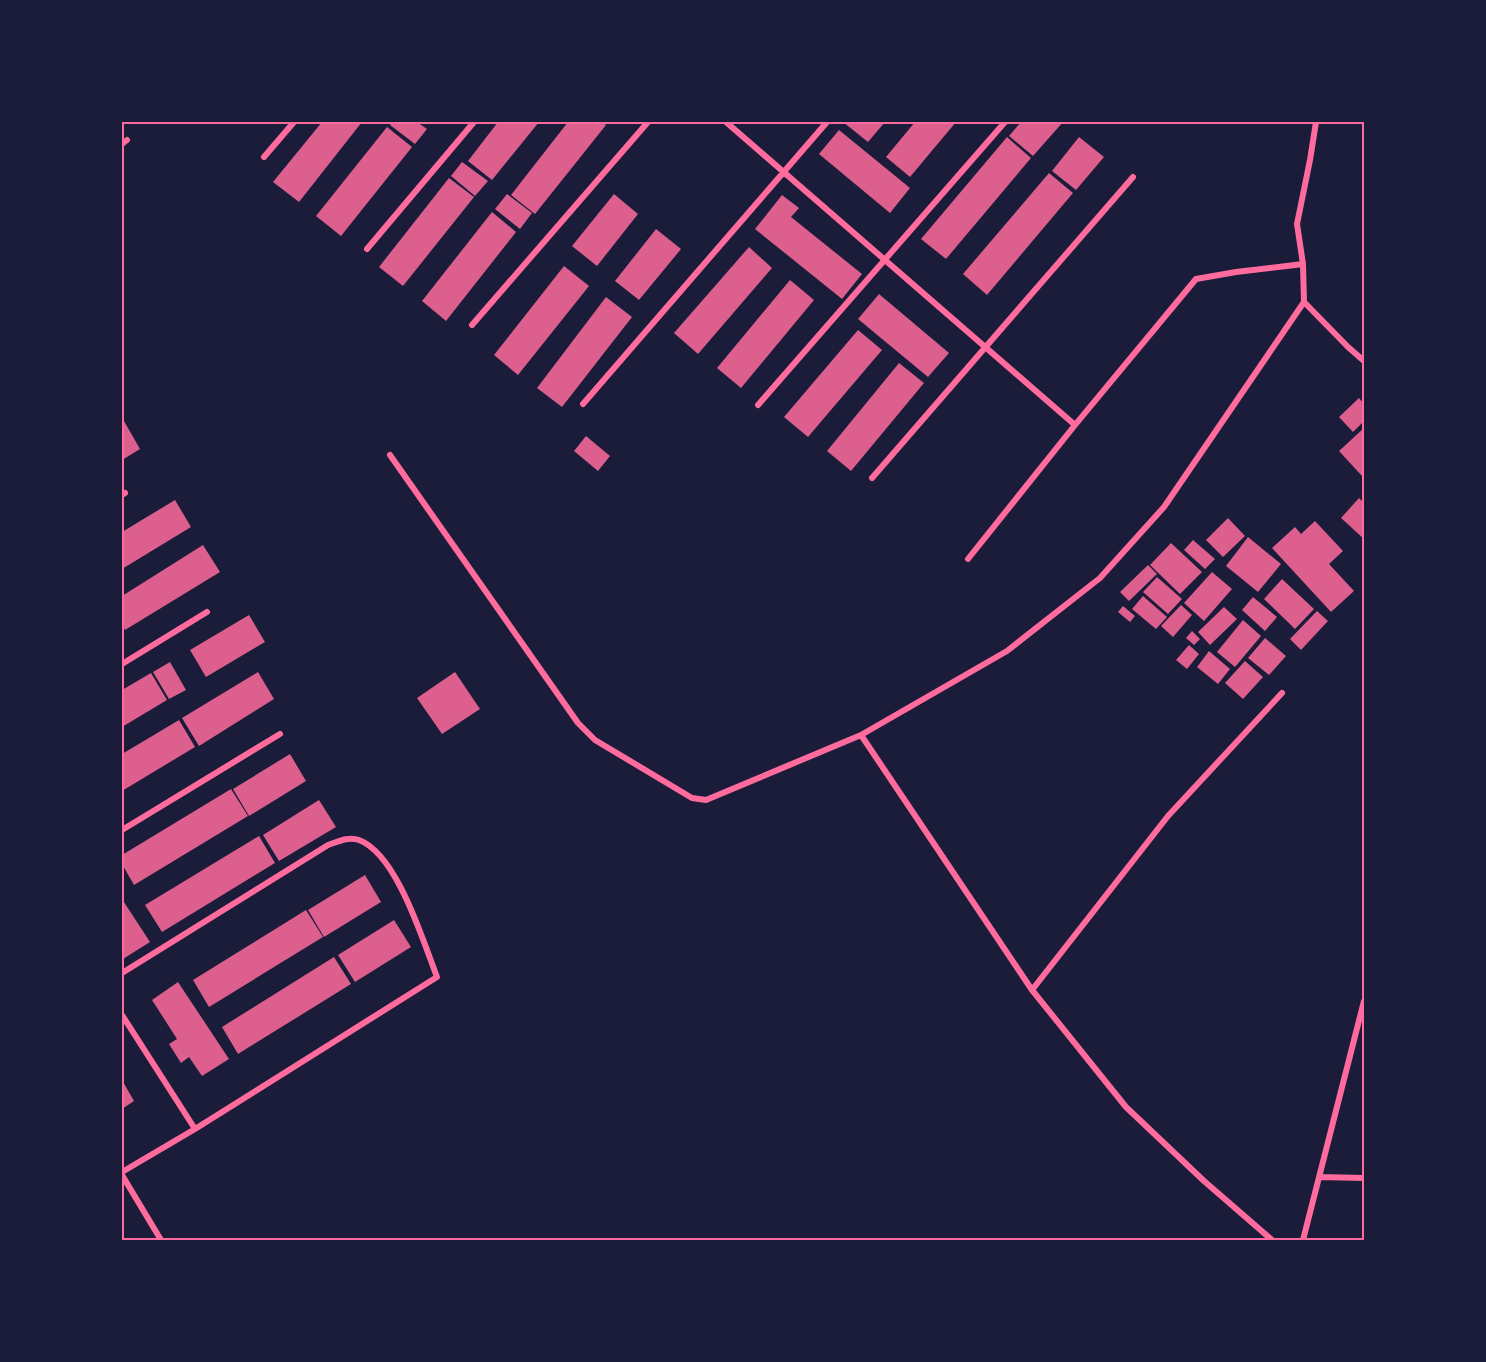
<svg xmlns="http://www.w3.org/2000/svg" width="1486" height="1362" viewBox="0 0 1486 1362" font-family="Rubik,sans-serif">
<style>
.building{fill:#dd5f8e}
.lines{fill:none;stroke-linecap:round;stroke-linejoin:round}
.minor{stroke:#ff6b9d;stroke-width:6}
.neatline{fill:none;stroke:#ff6b9d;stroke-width:2}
</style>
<rect width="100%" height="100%" fill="#1b1b3a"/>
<path class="building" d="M 322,122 L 362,122 L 299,202 L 273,182 Z
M 392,122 L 417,122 L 427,129 L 415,144 L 390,125 Z
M 498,122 L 539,122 L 492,180 L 468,161 Z
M 568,122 L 602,122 L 606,125 L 535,214 L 511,195 Z
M 843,122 L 885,122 L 868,142 Z
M 915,122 L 956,122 L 910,177 L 886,157 Z
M 1021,122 L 1063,122 L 1033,156 L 1009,136 Z
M 387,127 L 412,147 L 341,236 L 316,216 Z
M 839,130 L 910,188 L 890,213 L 819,154 Z
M 1007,137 L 1031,158 L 946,259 L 921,239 Z
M 1079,137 L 1104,157 L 1076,190 L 1052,171 Z
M 462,162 L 488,181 L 475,196 L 451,176 Z
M 1049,173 L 1073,193 L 987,295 L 963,274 Z
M 449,178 L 474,197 L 403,286 L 379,267 Z
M 507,194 L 532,213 L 520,229 L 495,209 Z
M 614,194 L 638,214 L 597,266 L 572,246 Z
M 782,195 L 799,208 L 791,217 L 862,274 L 842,299 L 755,229 Z
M 492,212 L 516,232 L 446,321 L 422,301 Z
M 656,229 L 681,249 L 639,300 L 615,281 Z
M 749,247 L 772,268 L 698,354 L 674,333 Z
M 564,266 L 589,286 L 518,375 L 494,355 Z
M 790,280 L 814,300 L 741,388 L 717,368 Z
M 879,294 L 949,353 L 928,377 L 858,319 Z
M 606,297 L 632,317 L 562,407 L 537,388 Z
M 858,330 L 882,350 L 808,437 L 784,417 Z
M 899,363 L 924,383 L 851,471 L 827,451 Z
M 1359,398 L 1364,404 L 1364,421 L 1353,432 L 1339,417 Z
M 124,421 L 140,449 L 122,460 L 122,423 Z
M 1364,428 L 1364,474 L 1362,476 L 1339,451 Z
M 586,436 L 610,456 L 598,471 L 574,451 Z
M 1359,498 L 1364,503 L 1364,539 L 1341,518 Z
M 175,500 L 191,527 L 122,569 L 122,532 Z
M 1228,518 L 1245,536 L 1223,557 L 1206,540 Z
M 1315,521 L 1343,551 L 1329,564 L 1354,591 L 1331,612 L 1272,548 L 1295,527 L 1301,534 Z
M 1248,537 L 1281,564 L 1258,592 L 1226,566 Z
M 1193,540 L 1215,559 L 1205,569 L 1184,550 Z
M 1171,543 L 1202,572 L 1180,594 L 1150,565 Z
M 203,545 L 220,572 L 125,630 L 122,624 L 122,596 Z
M 1148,565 L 1157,574 L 1129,601 L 1120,592 Z
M 1212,572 L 1232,589 L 1204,621 L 1184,603 Z
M 1157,577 L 1182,599 L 1168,614 L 1143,592 Z
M 1282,579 L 1314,609 L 1295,629 L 1264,599 Z
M 1143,596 L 1167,617 L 1156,629 L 1132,609 Z
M 1253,597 L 1277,617 L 1265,631 L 1242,610 Z
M 1181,605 L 1192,615 L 1173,637 L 1161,626 Z
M 1123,606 L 1135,616 L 1130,622 L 1118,612 Z
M 1224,607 L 1237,619 L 1210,645 L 1198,632 Z
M 1317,611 L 1328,621 L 1301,650 L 1290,639 Z
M 249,615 L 265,642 L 206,677 L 190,650 Z
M 1243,620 L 1261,636 L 1235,667 L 1217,652 Z
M 1192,631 L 1200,639 L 1194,645 L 1186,638 Z
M 1265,638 L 1286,656 L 1269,675 L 1248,658 Z
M 1189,645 L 1199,654 L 1187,669 L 1176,660 Z
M 1209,651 L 1230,669 L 1218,684 L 1197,667 Z
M 1245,661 L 1263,677 L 1243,699 L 1225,683 Z
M 170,662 L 186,690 L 169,699 L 153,672 Z
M 258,672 L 274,699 L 199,746 L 182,718 Z
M 455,672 L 480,709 L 442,734 L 417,698 Z
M 151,673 L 167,700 L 122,727 L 122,690 Z
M 179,720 L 195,747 L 122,791 L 122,754 Z
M 290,754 L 306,781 L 249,816 L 233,789 Z
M 231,789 L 248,816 L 134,885 L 122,864 L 122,855 Z
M 319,800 L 336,827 L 279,861 L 263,835 Z
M 259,836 L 275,863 L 162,932 L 145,905 Z
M 365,875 L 381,902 L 324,937 L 308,910 Z
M 122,899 L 150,942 L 123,959 L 122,957 Z
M 306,910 L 323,937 L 209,1007 L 193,980 Z
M 394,920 L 411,947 L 355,982 L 338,955 Z
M 334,957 L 351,984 L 238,1054 L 222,1027 Z
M 178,982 L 229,1059 L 202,1076 L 189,1057 L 181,1063 L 169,1044 L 177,1039 L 152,1000 Z
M 122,1080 L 134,1101 L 122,1109 Z"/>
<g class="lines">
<path class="minor" d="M 726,122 L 1075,425
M 1316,122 L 1310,160 L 1297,224 L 1303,264 L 1304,302 L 1348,347 L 1364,361
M 122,144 L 127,140
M 264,157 L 294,122
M 367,249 L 474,122
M 472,325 L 648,122
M 583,404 L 827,122
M 758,405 L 1005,122
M 390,455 L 578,723 L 595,740 L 692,798 L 706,800 L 861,735 L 1007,651 L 1100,578 L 1164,507 L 1304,302
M 872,478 L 1133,177
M 122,495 L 125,493
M 968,559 L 1075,425 L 1196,279 L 1236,272 L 1303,264
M 122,664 L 207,612
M 861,735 L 1032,990 L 1126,1107 L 1204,1181 L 1272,1240
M 122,830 L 280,734
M 122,973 L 328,845 C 337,842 349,836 359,840 C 397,854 423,941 437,977 L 195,1129 L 122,1172
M 1032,990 L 1168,816 L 1282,693
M 122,1015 L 195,1129
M 122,1175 L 161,1240
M 1319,1177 L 1364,1178
M 1303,1240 L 1364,1001"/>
</g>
<rect width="1486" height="1362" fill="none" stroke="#1b1b3a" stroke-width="246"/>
<rect x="123" y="123" width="1240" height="1116" class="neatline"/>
</svg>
